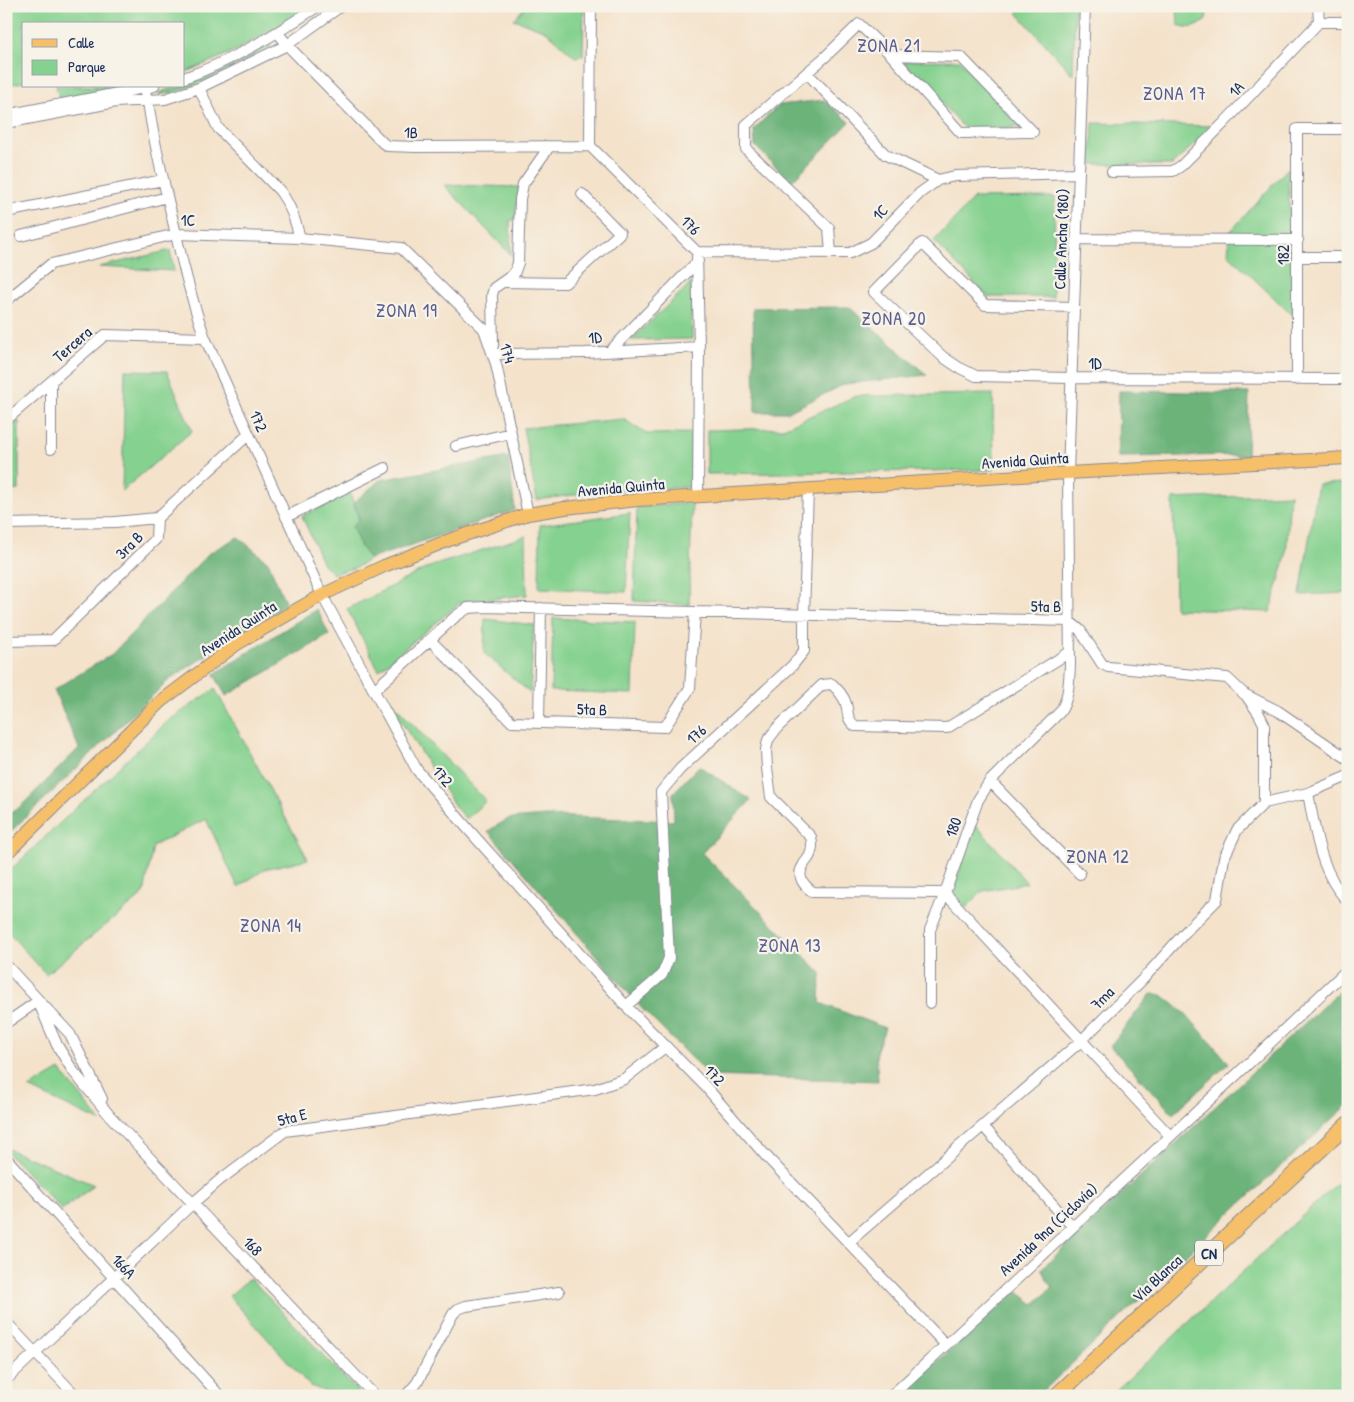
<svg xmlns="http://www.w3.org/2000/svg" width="1354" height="1402" viewBox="0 0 1354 1402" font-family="'Patrick Hand',sans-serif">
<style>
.green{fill:#85d18f;stroke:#508076}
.forest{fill:#6cb37a;stroke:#44716c}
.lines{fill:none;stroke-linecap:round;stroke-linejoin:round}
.minor-casing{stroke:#888894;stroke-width:12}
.major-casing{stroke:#888894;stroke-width:14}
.highway-casing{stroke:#888894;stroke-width:17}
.minor{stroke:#fff;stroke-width:10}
.major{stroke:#f6c06b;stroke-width:12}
.highway{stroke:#f6c06b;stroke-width:15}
.labels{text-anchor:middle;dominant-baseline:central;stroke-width:4.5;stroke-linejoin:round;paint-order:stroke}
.shield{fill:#f7f3e8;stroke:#5d6a87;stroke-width:1}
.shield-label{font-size:15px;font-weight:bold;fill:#1b2f5e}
.street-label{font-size:16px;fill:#1b2f5e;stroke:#f7f3e8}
.neighbourhood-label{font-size:18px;letter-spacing:1px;fill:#5b5d91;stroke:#f7f3e8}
</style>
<rect width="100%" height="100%" fill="#f7f3e8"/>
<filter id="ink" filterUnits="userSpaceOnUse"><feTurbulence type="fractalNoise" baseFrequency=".02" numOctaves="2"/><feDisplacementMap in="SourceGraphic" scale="10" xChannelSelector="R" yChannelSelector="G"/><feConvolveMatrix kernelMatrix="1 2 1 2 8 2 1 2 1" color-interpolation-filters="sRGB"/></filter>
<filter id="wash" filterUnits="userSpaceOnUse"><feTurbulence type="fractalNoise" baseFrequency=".0096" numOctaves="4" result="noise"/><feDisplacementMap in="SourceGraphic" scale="20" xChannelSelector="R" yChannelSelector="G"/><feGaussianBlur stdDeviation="1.12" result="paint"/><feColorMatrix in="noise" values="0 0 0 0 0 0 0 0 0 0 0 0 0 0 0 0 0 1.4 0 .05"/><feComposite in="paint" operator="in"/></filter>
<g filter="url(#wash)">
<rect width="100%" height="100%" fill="#f4e2ca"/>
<path class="green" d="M 6,6 L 315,6 L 237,50 L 184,73 L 184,24 L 24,24 L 24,82 L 6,85 Z
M 526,6 L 584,6 L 583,56 L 575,57 L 546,31 L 514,19 Z
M 1024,6 L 1075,6 L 1073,75 L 1017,13 Z
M 1177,6 L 1208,6 L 1206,20 C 1197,28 1190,29 1178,25 Z
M 269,43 L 271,46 C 248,58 182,97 158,94 L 166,90 L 184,86 L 184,84 Z
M 960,60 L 1021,127 L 964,128 L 903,61 Z
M 56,86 L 148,86 L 61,107 Z
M 1093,123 L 1214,126 L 1172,165 L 1091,164 Z
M 1288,168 L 1293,316 L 1228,254 L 1230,232 Z
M 444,185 L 519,187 L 515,219 L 510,221 L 511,255 Z
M 1055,197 L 1053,297 L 988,297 L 934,241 L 974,198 Z
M 170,250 L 174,271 L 99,267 L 167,251 Z
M 691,283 L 692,339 L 631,340 Z
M 125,370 L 167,371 L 192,431 L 122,491 Z
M 993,394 L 994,470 L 707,474 L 707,430 L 783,428 L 856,396 Z
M 623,419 L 647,434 L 693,433 L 695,487 L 602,491 L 537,500 L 523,428 Z
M 19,421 L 19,490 L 6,491 L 6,429 Z
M 1348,483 L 1348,593 L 1300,595 L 1318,484 Z
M 350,493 L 359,519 L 361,547 L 370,559 L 357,567 L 333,574 L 323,564 L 302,516 Z
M 1290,494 L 1286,556 L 1270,612 L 1175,609 L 1173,499 Z
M 692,503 L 689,605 L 634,601 L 637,507 Z
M 630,513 L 626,592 L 539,588 L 540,525 Z
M 526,536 L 527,595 L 461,602 L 379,670 L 347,609 L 429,567 Z
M 553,618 L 635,622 L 633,694 L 551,691 Z
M 485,619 L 534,625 L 530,693 L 484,653 Z
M 215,689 L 308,859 L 265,869 L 238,887 L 206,819 L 153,846 L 144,894 L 46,974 L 6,930 L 6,874 L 168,721 Z
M 383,693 L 486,801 L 466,819 L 456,808 Z
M 975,824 L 1027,883 L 983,891 L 966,908 L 952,893 Z
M 60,1070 L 101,1122 L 29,1088 Z
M 6,1148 L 94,1185 L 62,1210 L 6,1151 Z
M 1348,1173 L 1348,1396 L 1110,1396 Z
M 250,1278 L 362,1396 L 334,1396 L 309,1385 L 229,1296 Z"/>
<path class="forest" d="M 824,100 L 850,122 L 791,182 L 755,146 L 754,129 L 779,105 Z
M 849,307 L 927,375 L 845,384 L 788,412 L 755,412 L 753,308 Z
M 1119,391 L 1249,393 L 1247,455 L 1118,457 Z
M 508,457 L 515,510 L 370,559 L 361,547 L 352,527 L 359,519 L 354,502 L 380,480 Z
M 238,537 L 268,562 L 286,604 L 170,679 L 6,836 L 6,817 L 20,807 L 79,748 L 54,690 L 112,654 L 209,553 Z
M 317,609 L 329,635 L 226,696 L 214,674 Z
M 699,766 L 751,800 L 702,853 L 821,973 L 820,1003 L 885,1028 L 876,1052 L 878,1081 L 709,1076 L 645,1012 L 488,831 L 508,819 L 546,816 L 674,821 L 673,793 Z
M 1348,983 L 1348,1105 L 1228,1215 L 1038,1396 L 919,1396 L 912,1384 L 1017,1291 L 1034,1304 L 1052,1288 L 1041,1269 Z
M 1151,994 L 1162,995 L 1186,1014 L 1229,1063 L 1173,1114 L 1110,1046 Z"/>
</g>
<g filter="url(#ink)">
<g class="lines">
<defs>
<path id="minor" d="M 591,6 L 590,146 L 697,252 L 699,347 L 698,497
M 1318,6 L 1319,22
M 278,33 L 290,48 L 383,143 L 388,146 L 416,147 L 590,146
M 807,73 L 886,155 L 938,180
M 184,78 C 232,61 276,34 318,6
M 199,88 L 218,128 L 280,191 C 291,206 295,220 300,238
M 144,89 L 148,101 C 153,140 163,179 172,217 C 181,258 191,299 205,338 L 322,595 L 417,770 L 468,829 L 626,1006 L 705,1086 L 765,1155 L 946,1345
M 6,115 L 154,86
M 6,123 L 116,102 L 165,99 L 199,88 L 287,45 L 341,6
M 1112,172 L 1173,171 L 1181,166 L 1223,124 L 1319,22 L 1348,22
M 6,212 L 163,180
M 21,236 L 167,197
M 1076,239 L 1298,240
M 697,252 L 850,253 L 871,243 L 920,193 L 938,180 L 955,176 L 1079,173
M 831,253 L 829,228 L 746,149 L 746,125 L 825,57 L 859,24 L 891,55 L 961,133 L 1033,132 L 961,57 L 891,55
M 1298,257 L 1348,257
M 505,282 L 565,283 L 620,233 L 582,194
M 6,301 L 51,264 L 176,234 L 300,238 L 401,248 L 484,329 L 496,364 L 528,514
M 1074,307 L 985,305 L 922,243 L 874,292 L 943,357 L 958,367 L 976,376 L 1071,378 L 1348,379
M 493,346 L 492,295 L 494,288 L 514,274 L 518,263 L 520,199 L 523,184 L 549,147
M 611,350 L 698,261
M 493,354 L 585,353 L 699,347
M 1297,380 L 1297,129 L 1348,129
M 51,382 L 51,449
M 6,420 L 105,335 L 205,338
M 456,446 L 511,433
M 286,517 L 385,468
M 6,524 L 115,522 L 157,518
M 430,640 L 512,722 L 665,727 L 690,688 L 695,612
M 6,641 L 53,640 L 156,539 L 157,518 L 248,435
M 374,690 L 456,616 L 468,608 L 484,607 L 1069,621 L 1080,630 L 1102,664 L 1108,667 L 1227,678 L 1244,694 L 1278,711 L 1348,759
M 1245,694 L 1259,714 L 1264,724 L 1264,803
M 539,722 L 541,608
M 990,781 L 1080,874
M 1308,793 C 1315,829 1320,874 1348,901
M 945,893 L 813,892 C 804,886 796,876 803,866 C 805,861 810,858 811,852 C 813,847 812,842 811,837 L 771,797 L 767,768 L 766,750 L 768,740 L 777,728 L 822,685 L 832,684 C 838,690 844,696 846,704 C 849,715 846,718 855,726 L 947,728 L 1070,652
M 945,893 L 1170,1136
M 6,965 L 70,1034 L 102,1099
M 38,1001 L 57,1045 L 73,1071 L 110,1116 L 375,1396
M 930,1003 L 930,930 L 945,893 L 978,800 L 990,781 L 1060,712 C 1069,698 1069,682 1070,665 L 1068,473 L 1085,6
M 626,1006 L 662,975 L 669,958 L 661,792 L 680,769 L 792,666 L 804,651 L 804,615 L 808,489
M 6,1023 L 38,1001
M 983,1126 L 1072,1226
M 6,1158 L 220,1396
M 849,1242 L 1081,1041 L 1144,978 L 1188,929 L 1217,900 L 1224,858 L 1237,830 L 1264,803 L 1308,793 L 1348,776
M 6,1322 L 76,1396
M 6,1380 L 193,1203 L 221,1179 L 285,1131 L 595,1089 L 624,1079 L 665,1047
M 406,1396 L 417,1383 L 453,1314 L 458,1309 L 466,1306 L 559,1292
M 891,1396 L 1247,1065 L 1348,969"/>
<path id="major" d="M 6,854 L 160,702 L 237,644 L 322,595 L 384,566 L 452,539 L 528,514 L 565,508 L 638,500 L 1068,473 L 1348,458"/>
<path id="highway" d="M 1056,1396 L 1348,1124"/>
</defs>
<use href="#minor" class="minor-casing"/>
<use href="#major" class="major-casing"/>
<use href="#highway" class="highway-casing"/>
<use href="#minor" class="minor"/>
<use href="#major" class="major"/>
<use href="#highway" class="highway"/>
</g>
</g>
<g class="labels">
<rect class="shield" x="1195" y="1240.5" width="28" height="25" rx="4"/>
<g class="shield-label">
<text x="1209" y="1253">CN</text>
</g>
<g class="street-label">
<text transform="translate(1236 89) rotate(-47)">1A</text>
<text transform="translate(411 132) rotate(3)">1B</text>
<text transform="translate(880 212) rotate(-46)">1C</text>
<text x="188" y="220">1C</text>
<text transform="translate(691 225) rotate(45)">176</text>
<text transform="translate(1061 239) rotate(-88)">Calle Ancha (180)</text>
<text transform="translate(1283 255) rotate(-90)">182</text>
<text transform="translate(595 337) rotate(-5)">1D</text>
<text transform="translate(72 344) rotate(-41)">Tercera</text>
<text transform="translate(508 353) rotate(73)">174</text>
<text x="1095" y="363">1D</text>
<text transform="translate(259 421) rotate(66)">172</text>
<text transform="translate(1025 460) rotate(-4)">Avenida Quinta</text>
<text transform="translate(621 487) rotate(-5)">Avenida Quinta</text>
<text transform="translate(129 545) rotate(-45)">3ra B</text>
<text transform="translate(1046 606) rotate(1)">5ta B</text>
<text transform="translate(238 628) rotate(-33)">Avenida Quinta</text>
<text transform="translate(592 709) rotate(2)">5ta B</text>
<text transform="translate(696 734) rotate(-42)">176</text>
<text transform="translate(443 776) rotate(50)">172</text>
<text transform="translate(953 827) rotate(-70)">180</text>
<text transform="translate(1102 998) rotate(-45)">7ma</text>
<text transform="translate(715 1075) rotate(46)">172</text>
<text transform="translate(292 1117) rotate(-15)">5ta E</text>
<text transform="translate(1048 1229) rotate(-43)">Avenida 9na (Ciclovía)</text>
<text transform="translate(253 1246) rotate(47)">168</text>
<text transform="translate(124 1266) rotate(48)">166A</text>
<text transform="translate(1157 1278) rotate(-43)">Vía Blanca</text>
</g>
<g class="neighbourhood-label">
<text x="889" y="45">ZONA 21</text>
<text x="1175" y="93">ZONA 17</text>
<text x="407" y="310">ZONA 19</text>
<text x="894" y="318">ZONA 20</text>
<text x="1098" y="856">ZONA 12</text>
<text x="271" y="925">ZONA 14</text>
<text x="790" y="945">ZONA 13</text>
</g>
</g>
<rect width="1354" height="1402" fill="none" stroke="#f7f3e8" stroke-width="25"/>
<rect x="22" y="22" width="162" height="65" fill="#f7f3e8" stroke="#9fa5b1"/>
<rect x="32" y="39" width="25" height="8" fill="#f6c06b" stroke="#9fa5b1"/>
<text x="68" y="48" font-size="15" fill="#1b2f5e">Calle</text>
<rect x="32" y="60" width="25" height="15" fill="#85d18f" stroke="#9fa5b1"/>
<text x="68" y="72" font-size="15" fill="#1b2f5e">Parque</text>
</svg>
